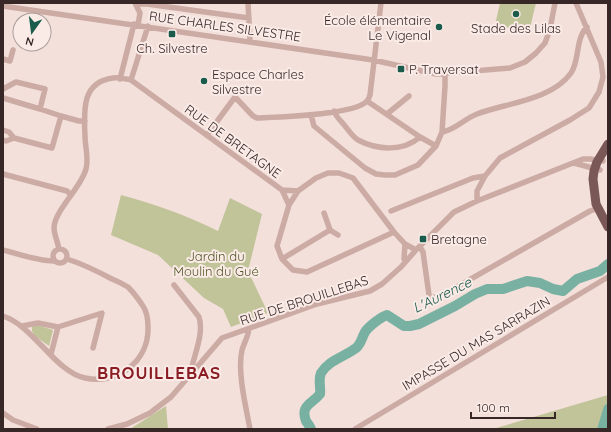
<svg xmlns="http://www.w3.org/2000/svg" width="611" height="432" viewBox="0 0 611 432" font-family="Quicksand,sans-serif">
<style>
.green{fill:#c1c399}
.water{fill:#78b1a2}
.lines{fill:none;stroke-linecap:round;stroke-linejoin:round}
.river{stroke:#78b1a2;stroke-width:10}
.street{stroke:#ccaba5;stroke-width:5.5}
.primary{stroke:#7a5857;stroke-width:9}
.poi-dot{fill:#1a5b4c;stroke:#faebe7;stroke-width:1.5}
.labels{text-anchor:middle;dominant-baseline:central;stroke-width:4;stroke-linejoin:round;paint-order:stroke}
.poi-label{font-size:13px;fill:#372727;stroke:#faebe7;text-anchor:start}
.street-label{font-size:13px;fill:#372727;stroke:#faebe7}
.park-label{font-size:13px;fill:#545729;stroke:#faebe7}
.water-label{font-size:14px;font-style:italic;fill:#1a5b4c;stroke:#faebe7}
.district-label{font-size:17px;font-weight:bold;letter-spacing:1px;fill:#8a1c23;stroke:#faebe7}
</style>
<rect width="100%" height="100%" fill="#f3e0da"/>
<path class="green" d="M 500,3 L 536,3 L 529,32 L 495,25 Z
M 121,195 C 155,204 186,215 218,231 L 230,198 L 262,214 L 248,271 L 268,313 L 231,327 L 223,309 L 204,298 L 158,255 L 111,235 Z
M 37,325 L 53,330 L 49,346 L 35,336 L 32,331 L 32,327 Z
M 608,395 L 608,429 L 493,429 Z
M 166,406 L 168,429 L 129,429 L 130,429 Z"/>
<path class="water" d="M 608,264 L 608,268 L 599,274 L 576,282 L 568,290 L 558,295 L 540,285 L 528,283 L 506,290 L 488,291 L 481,293 L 456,309 L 416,327 L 406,329 L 384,318 L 367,331 L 362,344 L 359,349 L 327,367 L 322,375 L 322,394 C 316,403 303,405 307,418 C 309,422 313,424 314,429 L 311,429 C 310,426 308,424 306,421 C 300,405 312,404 320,394 L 320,375 L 326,366 L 357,347 L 367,330 L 380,318 L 387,315 L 404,326 L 410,326 L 419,324 L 455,306 L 475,294 L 487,289 L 503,289 L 527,281 L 540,283 L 553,289 L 563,291 L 577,279 L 600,271 Z
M 608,403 L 608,429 L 597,429 L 604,406 Z"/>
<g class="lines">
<path class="river" d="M 311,429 C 310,426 308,424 306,421 C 300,405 312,404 320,394 C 321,387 318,380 321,373 C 329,360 344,357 356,348 C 361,344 362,337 365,332 C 369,326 381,317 387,315 L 404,326 L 410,326 L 419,324 L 455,306 L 475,294 L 487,289 L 503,289 L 527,281 L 540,283 L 553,289 L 563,291 L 577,279 L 600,271 L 608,264"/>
<path class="street" d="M 135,3 L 140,13 L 138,25
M 248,3 L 250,41
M 136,4 L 147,4 L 249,18
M 3,6 L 373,60 L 436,74 L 510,68 L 525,62 L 536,53 L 545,43 L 550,29 L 555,3
M 3,59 L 10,61 L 13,50
M 120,79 L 134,24
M 131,80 L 148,26
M 3,89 L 16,82 L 45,89 L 40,109 L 3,98
M 367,101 L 420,137 L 436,146
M 40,109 L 61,116
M 334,111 C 336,117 341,121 345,126 C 349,131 353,137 358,140 C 377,150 403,152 420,137
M 387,114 L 409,96
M 311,115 L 314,126 L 365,168 L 376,174 L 385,175 L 395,175 L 418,165 L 436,146 L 442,132 L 445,86 L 445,74
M 3,130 L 9,132 L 14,138
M 442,132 C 455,130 464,119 477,114 C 506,103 552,100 571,73 C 580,60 575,39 587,27
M 207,135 L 235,97 L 253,116 L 257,118 C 278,117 355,115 367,101 C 369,99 369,97 370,95 L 381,3
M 14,138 L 52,148 L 61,116 L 79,121 L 85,121
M 3,140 L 6,141 L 14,138
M 574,163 L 600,170
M 3,174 L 67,191 L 71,195
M 282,190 L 289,205
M 298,191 L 289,205 L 277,246 L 282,259 L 293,270 L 307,272 L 394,232
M 477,201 L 477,191 L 485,176 L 500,158 L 570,120 L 589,108 L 599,92 L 603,77 L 601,62 L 576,3
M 391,211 L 473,178 L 485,176
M 330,230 L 338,235
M 420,247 L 423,252 L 429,295 L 430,298 L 441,296 L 590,211 L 599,208
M53 256a7 7 0 1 1 14 0a7 7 0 1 1-14 0Z
M 59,249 C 58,243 54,234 54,228 C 54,211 81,188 86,169 C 89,158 85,147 85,136 C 84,112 81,82 113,78 C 119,77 126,79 131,80 L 282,190 L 298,191 L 316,178 L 328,173 L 339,173 L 353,178 L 394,232 L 405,244
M 3,250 C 19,254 37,261 54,261
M 282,259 L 330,230 L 324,213
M 406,261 L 404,259 L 405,244 L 416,250
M 174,285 L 199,317 C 204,333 195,353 191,370 L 191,375
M 3,316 C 34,326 55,372 85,378 C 118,385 149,361 148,327 C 148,320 147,312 143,306 C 139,300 133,292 128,287 C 123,284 117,281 112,279 C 97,271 83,264 67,259
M 22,326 L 38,323 L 58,327 L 51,354
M 58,327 L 102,313 L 93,348
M 249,329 C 248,337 244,343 242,350 C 237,372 246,407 250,429
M 3,413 L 13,420 L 37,429
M 108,429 L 127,424 L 150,413 L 171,397 L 222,338 L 317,304 L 370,291 L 382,284 L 401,267 L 416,250 L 454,212 L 477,201 L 583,159 L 590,159 L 603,161
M 355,429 L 608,277"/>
<path class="primary" d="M 608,144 L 597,162 L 594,171 L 593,179 L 596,204 L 608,227"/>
</g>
<g class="poi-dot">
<circle cx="516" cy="14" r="4"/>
<circle cx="439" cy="27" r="4"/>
<rect x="168" y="30" width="8" height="8" rx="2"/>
<rect x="397" y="65" width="8" height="8" rx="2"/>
<circle cx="204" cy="81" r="4"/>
<rect x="419" y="235" width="8" height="8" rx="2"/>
</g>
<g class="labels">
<g class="poi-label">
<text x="431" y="20" text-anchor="end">École élémentaire<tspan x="431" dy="15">Le Vigenal</tspan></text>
<text x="516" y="28" text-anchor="middle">Stade des Lilas</text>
<text x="172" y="48" text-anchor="middle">Ch. Silvestre</text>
<text x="409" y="69">P. Traversat</text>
<text x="212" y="74">Espace Charles<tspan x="212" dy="15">Silvestre</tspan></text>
<text x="431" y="239">Bretagne</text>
</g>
<g class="street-label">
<text transform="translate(225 26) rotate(8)">RUE CHARLES SILVESTRE</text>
<text transform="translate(233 141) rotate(36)">RUE DE BRETAGNE</text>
<text transform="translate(304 300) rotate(-18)">RUE DE BROUILLEBAS</text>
<text transform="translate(476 343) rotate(-31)">IMPASSE DU MAS SARRAZIN</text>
</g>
<g class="park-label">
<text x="216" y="256">Jardin du<tspan x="216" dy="15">Moulin du Gué</tspan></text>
</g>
<g class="water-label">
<text transform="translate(442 295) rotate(-26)">L'Aurence</text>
</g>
<g class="district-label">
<text x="159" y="372">BROUILLEBAS</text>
</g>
</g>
<rect width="611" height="432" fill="none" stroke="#372727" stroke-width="8"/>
<g transform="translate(32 32) rotate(194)"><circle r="19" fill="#faebe7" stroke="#ac9d9a"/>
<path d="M0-3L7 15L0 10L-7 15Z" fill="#1a5b4c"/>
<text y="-6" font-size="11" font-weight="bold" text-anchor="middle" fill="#372727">N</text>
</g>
<path d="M471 412v6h84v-6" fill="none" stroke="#372727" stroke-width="2"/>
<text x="477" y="412" font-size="12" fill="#372727" stroke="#faebe7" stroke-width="3" paint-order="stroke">100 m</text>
</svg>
